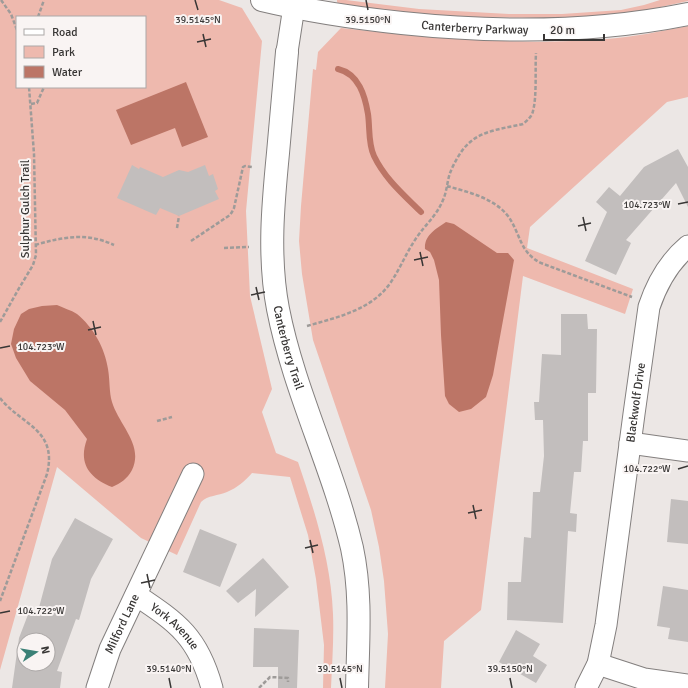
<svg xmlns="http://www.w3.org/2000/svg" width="688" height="688" viewBox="0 0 688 688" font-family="Signika,sans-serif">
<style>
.green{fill:#eeb9ae;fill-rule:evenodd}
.water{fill:#bc7566}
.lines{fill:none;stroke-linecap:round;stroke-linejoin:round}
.stream{stroke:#bc7566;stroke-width:6}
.building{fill:#c2bebd;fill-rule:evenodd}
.minor-casing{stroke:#837f7e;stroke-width:23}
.tertiary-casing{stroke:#837f7e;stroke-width:24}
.path{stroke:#9e9b99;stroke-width:2.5;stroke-dasharray:4 2;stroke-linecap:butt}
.minor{stroke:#fff;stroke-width:21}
.tertiary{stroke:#fff;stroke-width:22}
.ticks{fill:none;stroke:#383635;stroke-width:1.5}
.labels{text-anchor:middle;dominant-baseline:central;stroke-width:4;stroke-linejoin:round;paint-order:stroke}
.street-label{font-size:12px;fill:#383635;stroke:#f9f4f3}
.ticks-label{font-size:10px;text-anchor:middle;fill:#383635;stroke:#f9f4f3;stroke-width:4;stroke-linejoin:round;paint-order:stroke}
</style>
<rect width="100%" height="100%" fill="#ece7e5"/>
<path class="green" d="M 0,0 L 219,0 L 242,8 L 262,41 L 246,211 L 250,296 L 272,389 L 262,412 L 276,453 L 298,462 C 315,512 331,562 333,614 C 334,639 332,664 331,688 L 323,688 L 324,645 L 316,579 L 308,535 L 290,477 L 252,473 C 245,481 237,488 227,492 C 218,496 208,495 201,502 L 177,555 L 141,538 L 57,467 L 0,670 ZM 17,17 L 145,17 L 145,87 L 17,87 Z
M 337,0 L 346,0 L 419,9 L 509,14 L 562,14 L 621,10 L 644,5 L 660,0 L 688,0 L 688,1 L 647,10 L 618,14 L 563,18 L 468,17 L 415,14 L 340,5 L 337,2 Z
M 688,26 L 688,97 L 667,102 L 530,227 L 527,248 L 633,289 L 625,314 L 523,276 L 481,610 L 444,641 L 441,688 L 385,688 L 388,634 L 384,581 L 379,547 L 371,510 L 313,340 L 302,274 L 299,241 L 301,206 L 313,69 L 316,70 L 318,52 L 341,28 C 430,38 518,46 607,39 C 635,37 661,31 688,26 Z"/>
<path class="water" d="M 186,82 L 208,137 L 182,147 L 175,128 L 131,145 L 116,110 Z
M 446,222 L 454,224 L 497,253 L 508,253 L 514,260 L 493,375 L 486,397 L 471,409 L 459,412 L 449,404 L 445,396 L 441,335 L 439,280 L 434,260 L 430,252 L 425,249 C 424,235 436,229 446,222 Z
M 57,305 C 63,308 71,310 77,314 C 93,327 105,348 108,369 C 110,380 109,392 112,402 C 119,425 144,445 132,470 C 127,479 121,483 112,487 C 89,478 78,463 87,439 L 65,410 L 30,381 L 16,358 L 11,344 L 14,329 L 21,314 L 29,309 L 42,306 Z"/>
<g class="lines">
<path class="stream" d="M 338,69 C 359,74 365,96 368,114 C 370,128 368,144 374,156 C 385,179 404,195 421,212"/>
</g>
<path class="building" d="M 678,149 L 688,167 L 688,207 L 676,183 L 626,240 L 631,243 L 616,275 L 585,261 L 607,212 L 596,202 L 609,187 L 620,196 L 644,167 Z
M 132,165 L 139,169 L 140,167 L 163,177 L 179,170 L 188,172 L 205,165 L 209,176 L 213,174 L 218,189 L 215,191 L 219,199 L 179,216 L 160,208 L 156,215 L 117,198 Z
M 561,314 L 587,314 L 588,329 L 597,329 L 596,393 L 588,393 L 588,441 L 583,441 L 581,472 L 574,472 L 570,513 L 577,514 L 576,532 L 568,531 L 563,623 L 507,620 L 508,582 L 521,582 L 524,537 L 531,538 L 533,492 L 540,492 L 544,456 L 543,420 L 535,420 L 534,402 L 539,402 L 542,354 L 561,355 Z
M 671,499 L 688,501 L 688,544 L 667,542 Z
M 75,518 L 113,539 L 91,579 L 79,620 L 76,619 L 57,671 L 62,672 L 60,688 L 12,688 L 19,638 L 29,612 L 37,615 L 52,559 ZM 24,640 L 48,640 L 48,664 L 24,664 Z
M 200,529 L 237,544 L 220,587 L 183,572 Z
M 263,558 L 289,587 L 255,617 L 256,589 L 238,603 L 226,591 Z
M 663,586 L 688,590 L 688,642 L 668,639 L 670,628 L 657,626 Z
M 254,628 L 299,630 L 297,688 L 278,688 L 278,667 L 253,667 Z
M 516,630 L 540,644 L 533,656 L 547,665 L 536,683 L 499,662 Z"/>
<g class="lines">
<defs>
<g id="minor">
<path d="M 287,52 L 295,0"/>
<path d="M 630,443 L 688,451"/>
<path id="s1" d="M 136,595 C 178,623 198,637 212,688"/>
<path d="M 598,664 L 644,679 L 688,685"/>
<path id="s2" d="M 97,688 L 110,649 L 193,474"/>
<path id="s3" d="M 586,688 L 598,664 L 606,625 L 634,414 L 649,307 C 657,283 669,262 688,246"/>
</g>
<g id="tertiary">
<path id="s4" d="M 262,0 C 308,11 355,18 402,23 C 497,33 594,33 688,14"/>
<path id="s5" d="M 287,52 C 284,86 281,119 278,153 C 273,204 268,257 278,309 C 294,391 333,467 352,548 C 362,595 358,641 357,688"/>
</g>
</defs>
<use href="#minor" class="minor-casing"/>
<use href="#tertiary" class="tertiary-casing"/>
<path class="path" d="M 1,0 L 11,14 L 17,30
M 38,17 L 44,0
M 31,104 L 37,103 L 44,87
M 447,186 C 468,192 494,198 508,216 C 521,234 519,252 541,263 L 632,297
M 177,228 L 179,216
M 191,241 L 230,215 L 232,212 L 234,208 L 243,167 L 245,166 L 252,167
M 35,245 C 63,237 86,232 114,245
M 224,248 L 249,247
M 0,322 L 18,290 L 33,265 L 36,255 L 34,154 L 29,87
M 307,326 C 338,317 372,310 391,282 C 401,267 407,251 417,237 C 426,224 437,215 443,200 C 447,191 447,182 450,173 C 454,163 461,150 469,143 C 483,130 506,128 523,124 C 528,120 532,116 533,111 C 537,96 535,69 536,53
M 0,398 C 21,425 58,429 47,474 L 0,601
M 157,421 L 172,417
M 259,688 L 270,677 L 288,678 L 288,682"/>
<use href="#minor" class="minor"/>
<use href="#tertiary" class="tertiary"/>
</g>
<path class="ticks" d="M 195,0 L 198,10M 366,0 L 368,10M 203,34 L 206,47M 197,42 L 211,39M 678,204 L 688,202M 583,217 L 586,231M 578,226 L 591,223M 420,252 L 423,266M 414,260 L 428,257M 256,287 L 259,300M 251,295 L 265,292M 93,321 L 96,335M 88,330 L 101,327M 0,348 L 10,346M 678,469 L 688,466M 473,505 L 476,519M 468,513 L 482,510M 310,540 L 313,553M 305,548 L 318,545M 147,574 L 150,588M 141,583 L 155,580M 0,613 L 10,611M 169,678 L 171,688M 340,678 L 342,688M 510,678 L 512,688"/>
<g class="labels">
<g class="street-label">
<text stroke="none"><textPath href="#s4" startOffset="215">Canterberry Parkway</textPath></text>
<text transform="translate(25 209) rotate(-90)">Sulphur Gulch Trail</text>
<text stroke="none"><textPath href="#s5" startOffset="298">Canterberry Trail</textPath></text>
<text stroke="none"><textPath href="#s3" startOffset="291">Blackwolf Drive</textPath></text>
<text stroke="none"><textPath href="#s2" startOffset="69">Milford Lane</textPath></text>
<text stroke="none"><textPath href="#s1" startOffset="50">York Avenue</textPath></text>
</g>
</g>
<g class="ticks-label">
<text x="198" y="23">39.5145°N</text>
<text x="368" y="23">39.5150°N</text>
<text x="647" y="208">104.723°W</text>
<text x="41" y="350">104.723°W</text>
<text x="647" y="472">104.722°W</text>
<text x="41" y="614">104.722°W</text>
<text x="169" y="672">39.5140°N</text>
<text x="340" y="672">39.5145°N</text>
<text x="510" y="672">39.5150°N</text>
</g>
<rect x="16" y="16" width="130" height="72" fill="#f9f4f3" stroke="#aca8a7"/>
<rect x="24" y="29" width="20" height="6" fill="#ffffff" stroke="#aca8a7"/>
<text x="52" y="36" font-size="12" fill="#383635">Road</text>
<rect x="24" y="46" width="20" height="12" fill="#eeb9ae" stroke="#aca8a7"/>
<text x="52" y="56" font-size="12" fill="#383635">Park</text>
<rect x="24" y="66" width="20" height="12" fill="#bc7566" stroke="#aca8a7"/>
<text x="52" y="76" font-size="12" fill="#383635">Water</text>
<g transform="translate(36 652) rotate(78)"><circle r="19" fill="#f9f4f3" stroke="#aca8a7"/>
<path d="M0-3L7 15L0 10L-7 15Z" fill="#3b8076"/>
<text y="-6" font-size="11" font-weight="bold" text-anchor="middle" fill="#383635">N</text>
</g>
<path d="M544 34v6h60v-6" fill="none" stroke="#383635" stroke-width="2"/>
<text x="550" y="34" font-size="12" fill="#383635" stroke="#f9f4f3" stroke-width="3" paint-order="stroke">20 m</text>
</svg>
